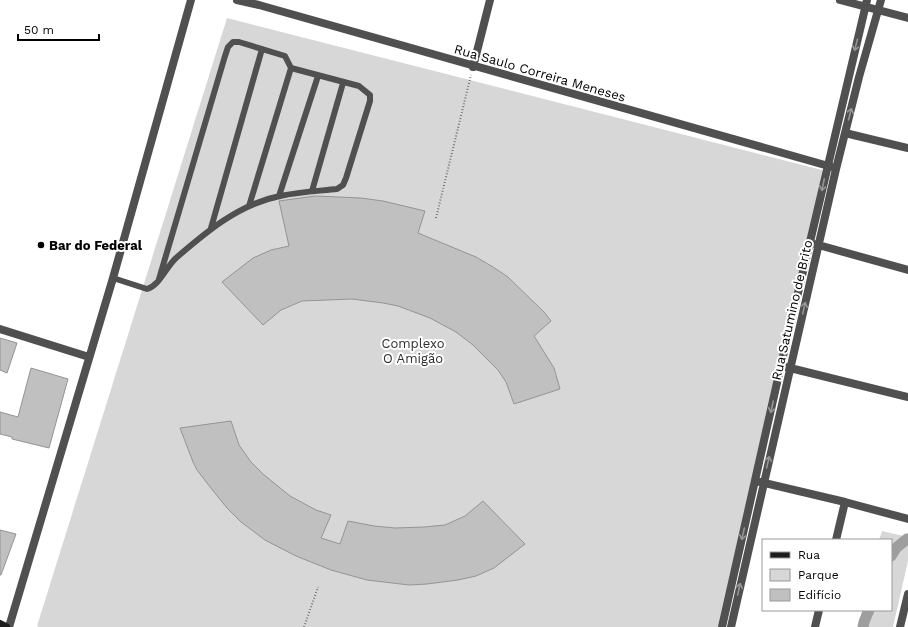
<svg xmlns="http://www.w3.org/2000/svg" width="908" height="627" viewBox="0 0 908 627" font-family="'Work Sans',sans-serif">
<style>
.green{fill:#d7d7d7}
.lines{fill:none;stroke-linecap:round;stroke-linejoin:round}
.canal{stroke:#9e9e9e;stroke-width:11}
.building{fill:#c0c0c0;stroke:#949494}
.path{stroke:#727272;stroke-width:2;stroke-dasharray:1 2;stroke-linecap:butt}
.service{stroke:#505050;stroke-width:6}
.minor{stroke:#505050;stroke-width:8}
.secondary{stroke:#1d1d1d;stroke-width:8}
.oneway{stroke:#969696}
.poi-dot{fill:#000;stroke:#fff;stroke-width:1.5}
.labels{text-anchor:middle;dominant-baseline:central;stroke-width:4;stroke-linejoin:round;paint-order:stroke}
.street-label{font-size:13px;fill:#000;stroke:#fff}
.poi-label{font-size:13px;font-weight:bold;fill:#000;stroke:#fff;text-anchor:start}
.park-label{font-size:13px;fill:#2e2e2e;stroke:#fff}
</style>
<rect width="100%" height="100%" fill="#fff"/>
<path class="green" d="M 227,18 L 826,171 L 722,627 L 39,627 L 37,626 Z
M 882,531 L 908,537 L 908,561 L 893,627 L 859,627 L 862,610 L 891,610 L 891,540 L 879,540 Z"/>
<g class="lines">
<path class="canal" d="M 891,556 L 896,548 L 907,539
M 863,627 L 864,622 L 869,610"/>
</g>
<path class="building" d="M 315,196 L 361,198 L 383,201 L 425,211 L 418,233 L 476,257 L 493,267 L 508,277 L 545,313 L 551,321 L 534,336 L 554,368 L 560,389 L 514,404 L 506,382 L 498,370 L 473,345 L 456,332 L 430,318 L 398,306 L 383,303 L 352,299 L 302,301 L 281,310 L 263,325 L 222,282 L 253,258 L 271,250 L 289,246 L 279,201 Z
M 0,338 L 17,343 L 7,373 L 0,370 Z
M 31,368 L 68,379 L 49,448 L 12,439 L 12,437 L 0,434 L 0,412 L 18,417 Z
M 231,421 L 239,445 L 251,462 L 263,474 L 290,496 L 316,510 L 331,515 L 321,538 L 340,544 L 348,521 L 374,526 L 395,528 L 424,527 L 445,525 L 465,516 L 483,501 L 525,544 L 494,568 L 476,576 L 458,580 L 427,584 L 409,585 L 367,580 L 331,570 L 296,556 L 265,540 L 241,522 L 227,508 L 214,492 L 197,470 L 193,462 L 180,428 Z
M 0,530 L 16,534 L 1,575 L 0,575 Z"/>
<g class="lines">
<path class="path" d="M 436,218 L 471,75
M 304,627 L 318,587"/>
<path class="service" d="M 312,191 L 343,83
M 279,196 L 318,76
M 249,206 L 291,68
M 211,228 L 262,49
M 113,278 L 147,289 C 160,285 166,267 176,258 C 206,232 239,204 280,196 C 299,192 318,191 337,189 L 343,185 L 346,178 L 370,101 L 370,95 L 359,86 L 291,68 L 285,56 L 239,42 L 233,42 L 228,47 L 225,56 L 159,279"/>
<path class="minor" d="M 237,0 L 259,5 L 832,167
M 840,0 L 908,18
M 473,67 L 490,0
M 845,133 L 908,148
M 815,244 L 908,270
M 0,329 L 89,357
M 786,367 L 908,397
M 760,482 L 845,502 L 908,519
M 836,540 L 845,502
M 9,627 L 113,278 L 191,0
M 722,627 L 781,365 L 867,0
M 731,627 L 836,169 L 859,77 L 881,0
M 815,627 L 819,610
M 900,627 L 908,594"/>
<path class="secondary" d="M 0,624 L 6,627"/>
</g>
<defs><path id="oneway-shaft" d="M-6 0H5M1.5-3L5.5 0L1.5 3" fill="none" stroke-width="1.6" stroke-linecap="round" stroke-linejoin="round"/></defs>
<g class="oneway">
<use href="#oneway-shaft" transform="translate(856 45) rotate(104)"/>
<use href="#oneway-shaft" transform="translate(850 114) rotate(-76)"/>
<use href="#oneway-shaft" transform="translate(823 185) rotate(102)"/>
<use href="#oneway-shaft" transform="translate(804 308) rotate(-77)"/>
<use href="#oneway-shaft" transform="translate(772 407) rotate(102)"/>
<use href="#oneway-shaft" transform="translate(768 462) rotate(-77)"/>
<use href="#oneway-shaft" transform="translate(743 534) rotate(103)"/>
<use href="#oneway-shaft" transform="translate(739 589) rotate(-77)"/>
</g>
<circle class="poi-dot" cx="41" cy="245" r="4"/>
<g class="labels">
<g class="street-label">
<text transform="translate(540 73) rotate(16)">Rua Saulo Correira Meneses</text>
<text transform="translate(792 310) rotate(-77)">Rua Satumino de Brito</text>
</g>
<g class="poi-label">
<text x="49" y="245">Bar do Federal</text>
</g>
<g class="park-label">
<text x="413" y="343">Complexo<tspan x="413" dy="15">O Amigão</tspan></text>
</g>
</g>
<rect x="762" y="539" width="130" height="72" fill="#ffffff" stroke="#999999"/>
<rect x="770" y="552" width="20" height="6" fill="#1d1d1d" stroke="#999999"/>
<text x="798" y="559" font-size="12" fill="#000000">Rua</text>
<rect x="770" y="569" width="20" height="12" fill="#d7d7d7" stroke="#999999"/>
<text x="798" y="579" font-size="12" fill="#000000">Parque</text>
<rect x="770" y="589" width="20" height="12" fill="#c0c0c0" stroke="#999999"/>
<text x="798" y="599" font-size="12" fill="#000000">Edifício</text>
<path d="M18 34v6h81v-6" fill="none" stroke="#000000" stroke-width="2"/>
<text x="24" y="34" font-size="12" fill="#000000" stroke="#ffffff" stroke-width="3" paint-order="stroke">50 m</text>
</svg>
